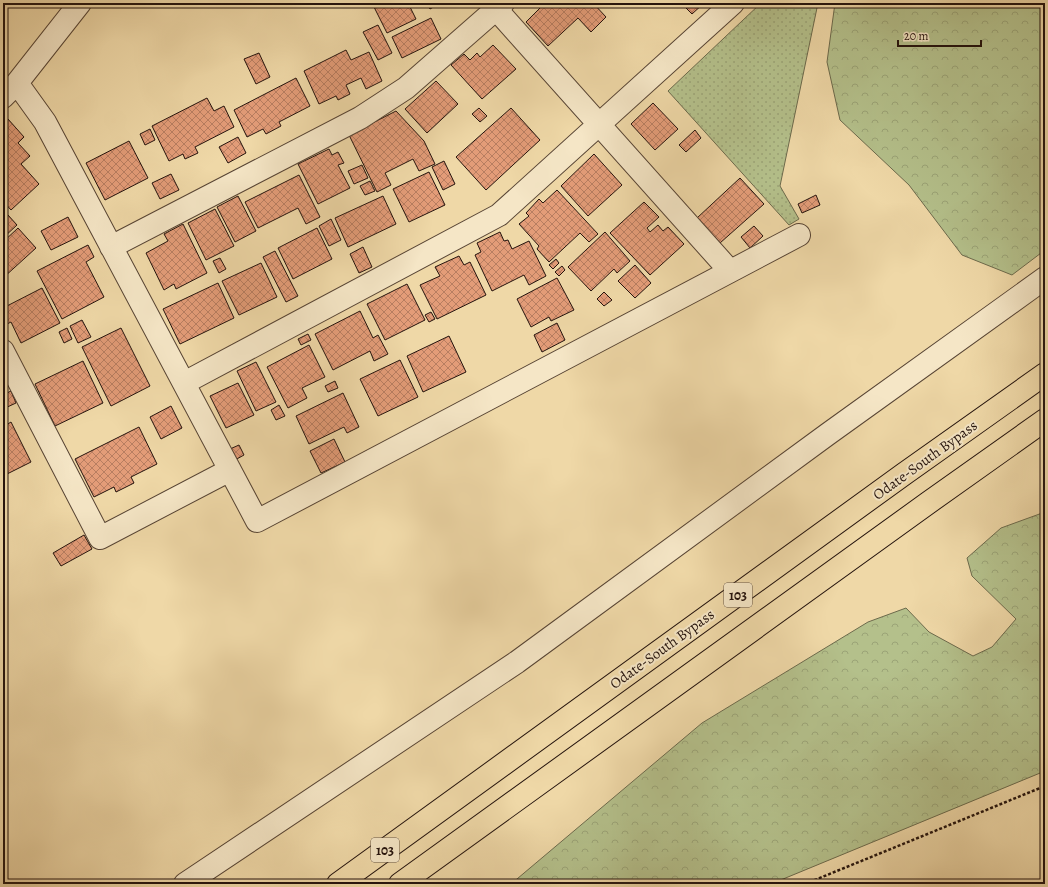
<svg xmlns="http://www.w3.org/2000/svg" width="1048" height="887" viewBox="0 0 1048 887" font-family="Alegreya,serif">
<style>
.forest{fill:url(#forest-crowns);stroke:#6c6a4c}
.park{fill:url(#park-dots);stroke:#6c6a4c}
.building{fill:url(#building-cross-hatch);stroke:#24130d}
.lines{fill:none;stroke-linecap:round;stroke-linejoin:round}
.street-casing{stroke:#574434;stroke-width:24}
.highway-casing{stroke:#24130d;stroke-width:24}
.path{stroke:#24130d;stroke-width:2.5;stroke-dasharray:3 2;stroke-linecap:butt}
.street{stroke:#f5e6c6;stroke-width:22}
.highway{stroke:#efd8a7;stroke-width:22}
.labels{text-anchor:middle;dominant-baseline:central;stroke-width:4;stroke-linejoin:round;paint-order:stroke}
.shield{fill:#f5e6c6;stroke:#635244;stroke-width:1}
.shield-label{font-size:14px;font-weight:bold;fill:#24130d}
.street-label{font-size:15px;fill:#24130d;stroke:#f5e6c6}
</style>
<defs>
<pattern id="forest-crowns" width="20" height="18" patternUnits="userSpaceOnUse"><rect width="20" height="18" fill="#b4c08b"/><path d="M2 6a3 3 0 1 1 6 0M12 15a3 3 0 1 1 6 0" fill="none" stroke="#9ba477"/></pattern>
<pattern id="park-dots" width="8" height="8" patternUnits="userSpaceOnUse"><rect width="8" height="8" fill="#b4c08b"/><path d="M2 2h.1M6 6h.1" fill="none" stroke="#9ba477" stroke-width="1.8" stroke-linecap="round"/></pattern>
<pattern id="building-cross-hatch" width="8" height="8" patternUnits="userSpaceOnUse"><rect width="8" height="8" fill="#e39c78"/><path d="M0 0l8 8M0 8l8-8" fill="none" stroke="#b87e61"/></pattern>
</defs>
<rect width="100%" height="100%" fill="#efd8a7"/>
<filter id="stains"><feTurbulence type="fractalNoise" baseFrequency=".005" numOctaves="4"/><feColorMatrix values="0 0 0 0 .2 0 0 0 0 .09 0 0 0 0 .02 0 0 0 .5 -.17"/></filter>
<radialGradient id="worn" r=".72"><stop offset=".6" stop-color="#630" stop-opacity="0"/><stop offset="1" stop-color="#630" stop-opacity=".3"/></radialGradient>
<path class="forest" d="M 835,3 L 1045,3 L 1045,250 L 1012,275 L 962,255 L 909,185 L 840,120 L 827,62 Z
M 1045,512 L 1045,771 L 771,884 L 511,884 L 702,723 L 868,622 L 906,608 L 929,632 L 973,656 L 992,647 L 1016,619 L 972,576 L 967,558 L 1001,528 Z"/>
<path class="park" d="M 761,3 L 818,3 L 780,186 L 799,219 L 789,225 L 668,91 Z"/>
<path class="building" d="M 372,3 L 414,3 L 409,5 L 416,19 L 387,33 Z
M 426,3 L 436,3 L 437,5 L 430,9 Z
M 535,3 L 593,3 L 606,17 L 591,32 L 578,18 L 548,46 L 526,22 L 540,8 Z
M 599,3 L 608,3 L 603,7 Z
M 681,3 L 704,3 L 692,14 Z
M 431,18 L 441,39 L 402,58 L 392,37 Z
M 378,25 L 392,53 L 378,60 L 363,32 Z
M 493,45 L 516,69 L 482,99 L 451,65 L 464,54 L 470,60 L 477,53 L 480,57 Z
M 346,50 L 351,60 L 369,52 L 382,81 L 366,89 L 361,78 L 346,85 L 350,94 L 338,100 L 336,96 L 319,104 L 304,71 Z
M 259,53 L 270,77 L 256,84 L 244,59 Z
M 296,78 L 310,106 L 279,122 L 281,126 L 266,134 L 263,129 L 247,137 L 234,110 Z
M 436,81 L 458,104 L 427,133 L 405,109 Z
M 207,98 L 214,111 L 224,106 L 234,127 L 195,147 L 198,153 L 185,159 L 183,154 L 169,161 L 152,126 Z
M 653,103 L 678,129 L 655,150 L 631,124 Z
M 479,108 L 487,116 L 480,122 L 472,114 Z
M 511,108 L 540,140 L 486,190 L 456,157 Z
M 396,111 L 424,141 L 435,164 L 419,171 L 413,159 L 385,173 L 391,185 L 377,192 L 349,135 Z
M 8,119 L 24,137 L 18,143 L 30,156 L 21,164 L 39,184 L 11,210 L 3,201 L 3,124 Z
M 150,129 L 155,140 L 145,145 L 140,134 Z
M 695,130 L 701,138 L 686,152 L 679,145 Z
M 238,137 L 246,153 L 228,163 L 219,147 Z
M 129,141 L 148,178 L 105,200 L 86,163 Z
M 329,149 L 332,155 L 338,152 L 344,163 L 338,165 L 350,188 L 318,204 L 298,164 Z
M 594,154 L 622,185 L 588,216 L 561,186 Z
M 444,161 L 455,184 L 443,190 L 432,167 Z
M 362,165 L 368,178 L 354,184 L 348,171 Z
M 429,172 L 445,205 L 409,222 L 393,189 Z
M 171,174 L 179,190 L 160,199 L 152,183 Z
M 299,175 L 320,217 L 306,224 L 298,208 L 258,228 L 245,202 Z
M 740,178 L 764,204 L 720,243 L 697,218 Z
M 370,181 L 375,191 L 365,195 L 360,186 Z
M 557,190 L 598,234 L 589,242 L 580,233 L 549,262 L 537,249 L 539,246 L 519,224 L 529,216 L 526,213 L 539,199 L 543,203 Z
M 816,195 L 820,205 L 802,213 L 798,204 Z
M 238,196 L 256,231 L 235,242 L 217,207 Z
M 383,196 L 396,224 L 348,247 L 335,218 Z
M 644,202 L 659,217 L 647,228 L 650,232 L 658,225 L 663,231 L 668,227 L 684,244 L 650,275 L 610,233 Z
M 215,209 L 234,246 L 206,260 L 188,223 Z
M 8,215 L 17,225 L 3,238 L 3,220 Z
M 68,217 L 78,237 L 51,250 L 41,231 Z
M 331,219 L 341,240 L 329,246 L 319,226 Z
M 183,224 L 207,273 L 176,289 L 174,284 L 164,290 L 146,253 L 168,241 L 164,234 Z
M 754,226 L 763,236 L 750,248 L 741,237 Z
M 18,228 L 36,248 L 3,278 L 3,242 Z
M 317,228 L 332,259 L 293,279 L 278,248 Z
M 500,232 L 504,241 L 508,240 L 512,249 L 529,241 L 546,276 L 529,285 L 524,275 L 492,291 L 475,255 L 481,252 L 477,243 Z
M 605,232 L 630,261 L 617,273 L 614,269 L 591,291 L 568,267 Z
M 88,245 L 94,257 L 86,262 L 104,297 L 62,319 L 37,271 Z
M 363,247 L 372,267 L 359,273 L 350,254 Z
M 275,251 L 298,296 L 286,302 L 263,257 Z
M 459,256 L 464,265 L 470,262 L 486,295 L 437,319 L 420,285 L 440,276 L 435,267 Z
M 220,258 L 226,269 L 219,273 L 213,261 Z
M 556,259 L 559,263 L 553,269 L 549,265 Z
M 261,263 L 277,297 L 239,315 L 222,281 Z
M 635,265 L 651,283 L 635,298 L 618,281 Z
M 562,266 L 565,270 L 559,276 L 555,272 Z
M 557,278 L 574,310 L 551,321 L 549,317 L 531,327 L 517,299 Z
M 218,283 L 234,318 L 180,344 L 163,309 Z
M 407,284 L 425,320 L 385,340 L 367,304 Z
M 42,288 L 60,323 L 21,343 L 11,322 L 3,326 L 3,308 Z
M 604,292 L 612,300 L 604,306 L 597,299 Z
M 360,311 L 373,338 L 378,335 L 388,354 L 374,361 L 370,351 L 333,370 L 315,334 Z
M 431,312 L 435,319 L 429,322 L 425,315 Z
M 82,320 L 91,337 L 78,343 L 70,326 Z
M 557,323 L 565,340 L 542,352 L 534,335 Z
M 67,328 L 72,339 L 64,343 L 59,332 Z
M 121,328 L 150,386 L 111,406 L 82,347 Z
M 308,334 L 311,340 L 301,345 L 298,339 Z
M 449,336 L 466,372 L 423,392 L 407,356 Z
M 309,345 L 325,377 L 302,388 L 307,398 L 288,408 L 267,367 Z
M 400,360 L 418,397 L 378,416 L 360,379 Z
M 83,361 L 103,403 L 55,426 L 35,384 Z
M 256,362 L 276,402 L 256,411 L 237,371 Z
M 335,381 L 338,388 L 328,392 L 325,386 Z
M 238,383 L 254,415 L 226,428 L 210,396 Z
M 11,391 L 16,403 L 3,409 L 3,395 Z
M 343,393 L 359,427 L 347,433 L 344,427 L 309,444 L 296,416 Z
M 279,405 L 285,416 L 276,420 L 271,410 Z
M 171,406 L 182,428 L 161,439 L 150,417 Z
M 11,422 L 31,462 L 3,476 L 3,427 Z
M 139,427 L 157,464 L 131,477 L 134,483 L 116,492 L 114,487 L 94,497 L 75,459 Z
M 334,439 L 345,462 L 321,473 L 310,451 Z
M 239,445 L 244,455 L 235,460 L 230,449 Z
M 84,535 L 92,549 L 61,566 L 53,553 Z"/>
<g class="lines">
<defs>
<path id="street" d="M 496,9 L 730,271
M 17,83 L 45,122 L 257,521 L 799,235
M 3,97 L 17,83 L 80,3
M 111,247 L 360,118 L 406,88 L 503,3
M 3,351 L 100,538 L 230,470
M 184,383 L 499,215 L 733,3
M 185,884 L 517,662 L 828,434 L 1045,278"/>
<path id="highway" d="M 338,884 L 904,474 L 1045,374
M 400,884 L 928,503 L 1045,420"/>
</defs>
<use href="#street" class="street-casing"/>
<use href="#highway" class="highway-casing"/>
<path class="path" d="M 805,884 L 1045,786
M 1042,884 L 1045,875"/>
<use href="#street" class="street"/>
<use href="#highway" class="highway"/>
</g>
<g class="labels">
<g class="shield">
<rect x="724" y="583" width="28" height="24" rx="3"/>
<rect x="371" y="838" width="28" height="24" rx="3"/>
</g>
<g class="shield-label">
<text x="738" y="595">103</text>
<text x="385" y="850">103</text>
</g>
<g class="street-label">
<text transform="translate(925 460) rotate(-36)">Odate-South Bypass</text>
<text transform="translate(662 649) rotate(-36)">Odate-South Bypass</text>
</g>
</g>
<rect width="1048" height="887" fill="none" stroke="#efd8a7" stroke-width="16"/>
<rect x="4" y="4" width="1040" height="879" fill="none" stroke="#24130d" stroke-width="2"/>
<rect x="8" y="8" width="1032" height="871" fill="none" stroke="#24130d"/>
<path d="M898 40v6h83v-6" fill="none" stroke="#24130d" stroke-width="2"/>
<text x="904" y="40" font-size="12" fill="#24130d" stroke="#f5e6c6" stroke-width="3" paint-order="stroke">20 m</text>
<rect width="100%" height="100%" filter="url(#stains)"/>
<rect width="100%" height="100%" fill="url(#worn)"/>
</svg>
